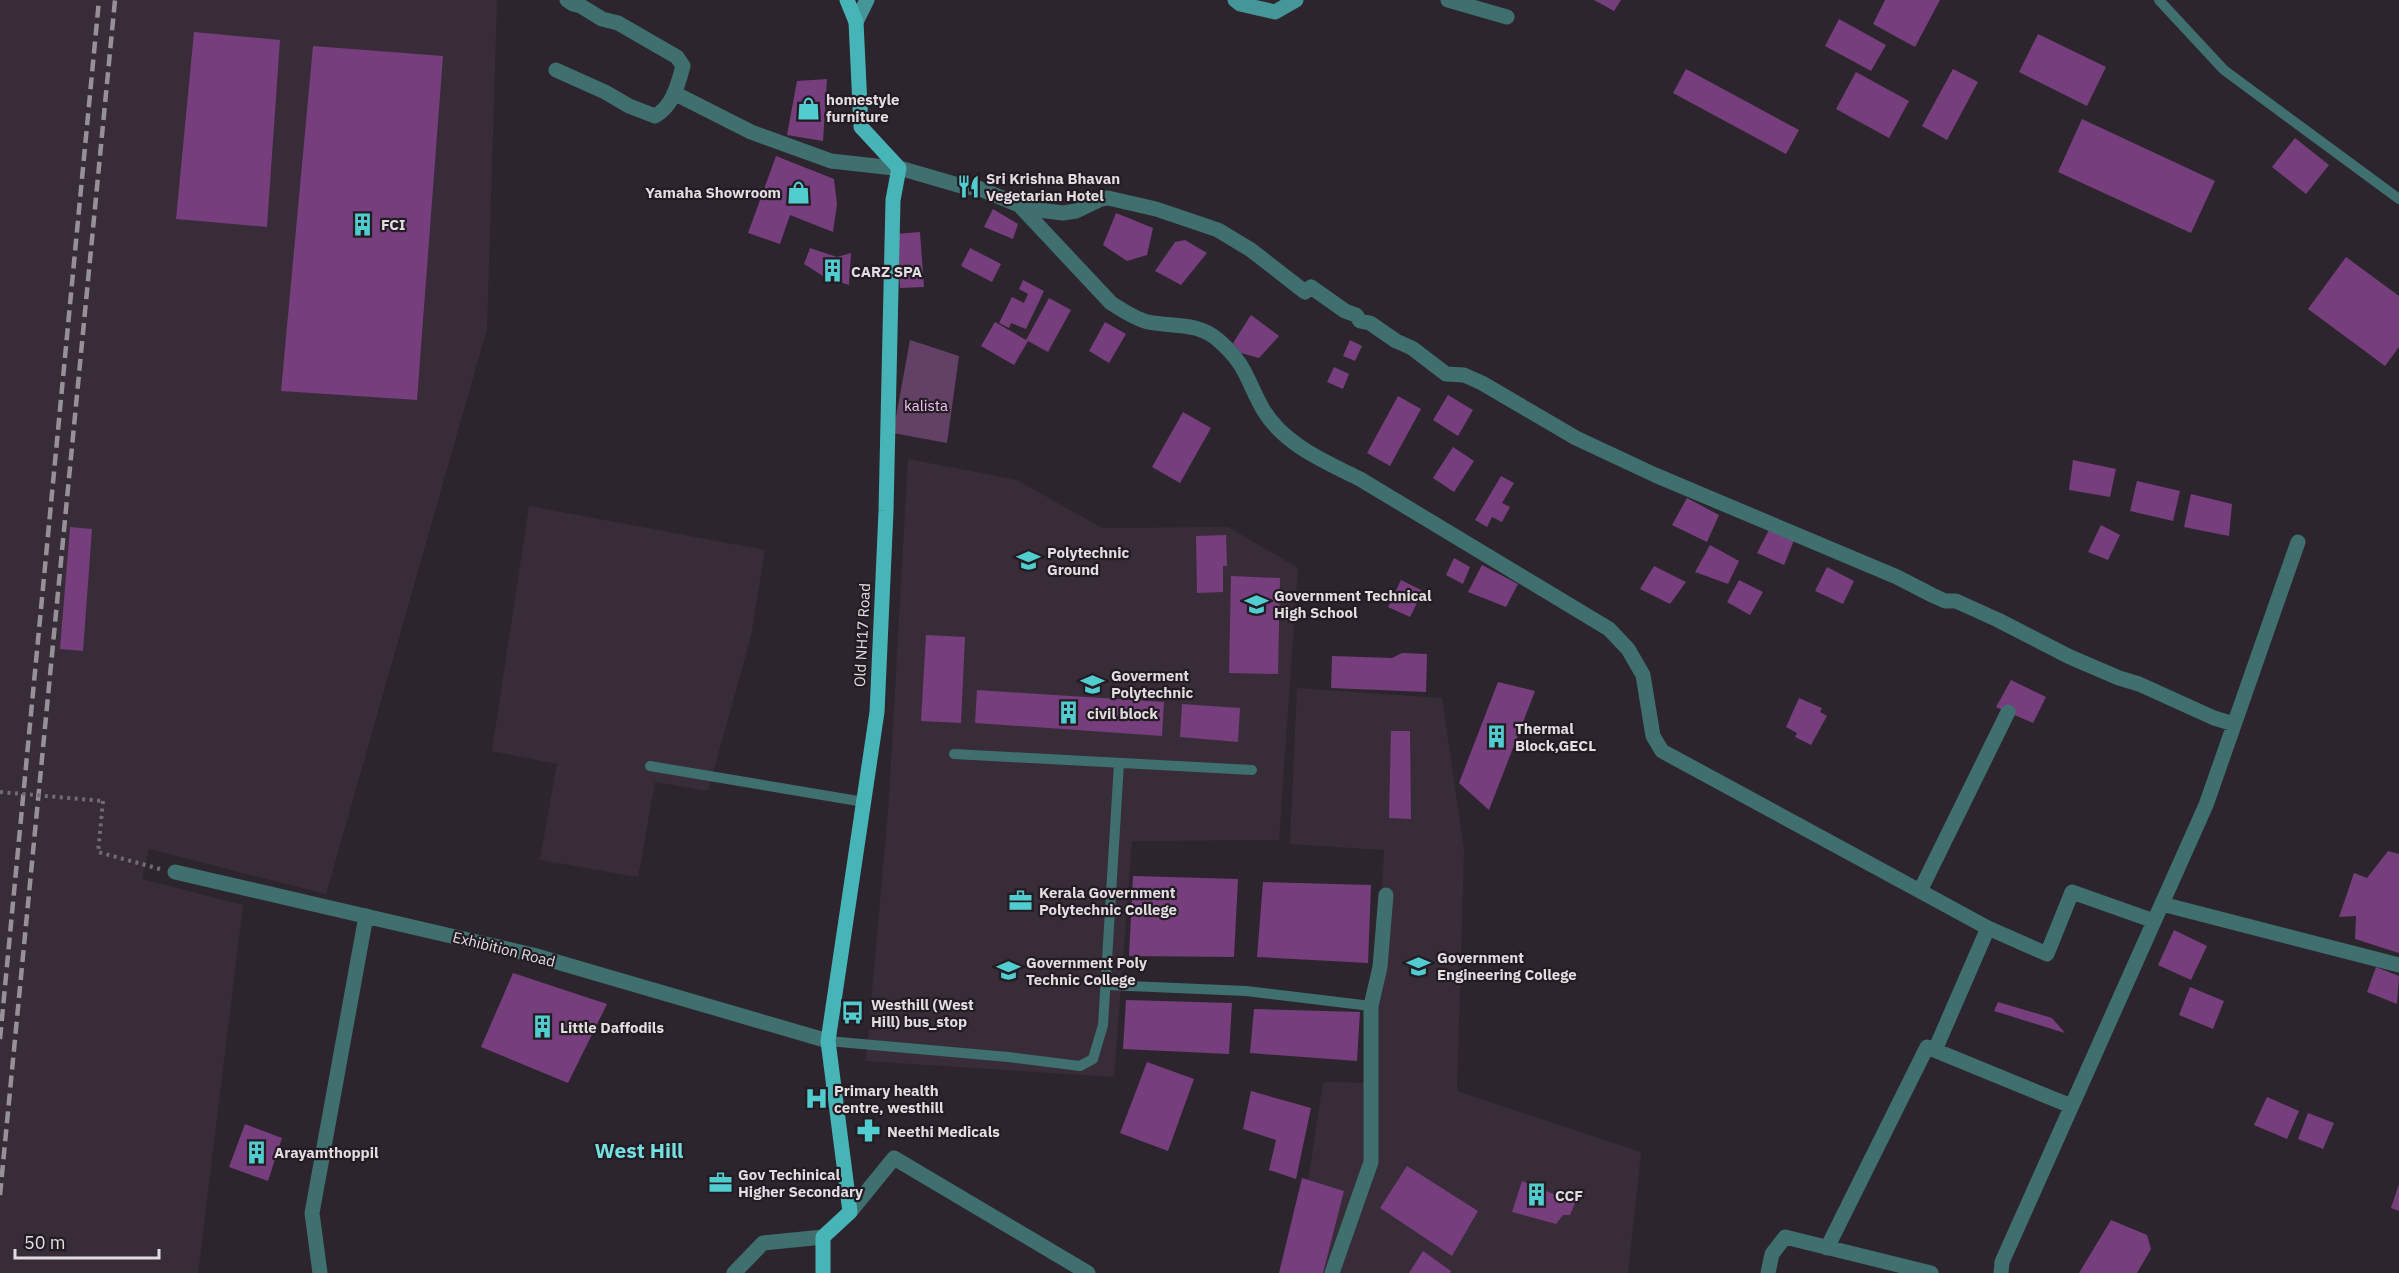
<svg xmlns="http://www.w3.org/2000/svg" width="2399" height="1273" viewBox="0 0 2399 1273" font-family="'IBM Plex Sans',sans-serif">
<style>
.built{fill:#382c39}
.green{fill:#634066}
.building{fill:#763e7c}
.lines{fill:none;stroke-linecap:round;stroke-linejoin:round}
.path{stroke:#736c73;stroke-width:4;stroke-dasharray:3 4.5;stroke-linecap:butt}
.lane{stroke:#3f6f6f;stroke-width:10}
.street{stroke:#3f6f6f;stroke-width:15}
.secondary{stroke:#459698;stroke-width:15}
.primary{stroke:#47b5b7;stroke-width:15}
.rail{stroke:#969097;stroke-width:4.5;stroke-dasharray:12 6;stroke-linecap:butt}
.path-bridge{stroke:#736c73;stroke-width:4;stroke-dasharray:3 4.5;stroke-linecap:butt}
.labels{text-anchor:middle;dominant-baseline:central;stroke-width:4.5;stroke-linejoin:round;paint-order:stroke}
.poi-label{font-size:15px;font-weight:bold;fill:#e2dde3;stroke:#231c23;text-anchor:start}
.park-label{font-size:15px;fill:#f1c1f5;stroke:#231c23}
.street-label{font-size:15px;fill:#e2dde3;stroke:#231c23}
.district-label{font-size:21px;font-weight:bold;fill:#74e0e2;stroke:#231c23}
</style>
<rect width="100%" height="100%" fill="#2d252d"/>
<path class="built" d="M 0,0 L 497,0 L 487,329 L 326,894 L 149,849 L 142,879 L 243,905 L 198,1273 L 0,1273 Z
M 908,459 L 1017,480 L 1102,528 L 1228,527 L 1298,568 L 1279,840 L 1132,841 L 1114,1077 L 866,1061 L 889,799 Z
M 529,506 L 765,550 L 751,636 L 708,791 L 655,782 L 638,877 L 540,860 L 557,764 L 492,751 Z
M 1297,688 L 1442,698 L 1464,850 L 1457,1091 L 1641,1152 L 1628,1273 L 1288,1273 L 1310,1169 L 1323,1082 L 1372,1083 L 1384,850 L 1290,844 Z"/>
<path class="green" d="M 910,340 L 959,356 L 947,443 L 893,433 Z"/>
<path class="building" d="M 1594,0 L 1621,0 L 1614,11 Z
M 1885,0 L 1940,0 L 1915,47 L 1873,24 Z
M 1839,19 L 1886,45 L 1871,71 L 1825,46 Z
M 194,32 L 280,40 L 267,227 L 176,219 Z
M 2038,34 L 2106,67 L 2087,106 L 2019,72 Z
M 313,46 L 443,56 L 417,400 L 281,391 Z
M 1686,69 L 1799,130 L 1786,154 L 1673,93 Z
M 1953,69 L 1978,82 L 1947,140 L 1922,126 Z
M 1856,72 L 1909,101 L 1889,138 L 1836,109 Z
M 827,79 L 823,141 L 787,135 L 797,81 Z
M 2082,119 L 2215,181 L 2191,233 L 2058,172 Z
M 2295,138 L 2329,165 L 2306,194 L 2272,167 Z
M 776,156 L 834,179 L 837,204 L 833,232 L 790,215 L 780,244 L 748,233 Z
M 993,209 L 1018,224 L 1013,239 L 984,227 Z
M 1116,213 L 1153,228 L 1147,255 L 1127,261 L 1103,245 Z
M 920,232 L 924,287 L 900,288 L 896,234 Z
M 1185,240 L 1207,253 L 1181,285 L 1155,271 L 1175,242 Z
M 810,248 L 837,257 L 851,253 L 849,285 L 826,278 L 804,264 Z
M 970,248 L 1001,264 L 992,282 L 961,266 Z
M 2346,257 L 2399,296 L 2399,347 L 2385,366 L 2308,309 Z
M 1023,280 L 1044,291 L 1026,329 L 1011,323 L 1009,328 L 999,323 L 1012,297 L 1024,303 L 1028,294 L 1019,289 Z
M 1049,298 L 1071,310 L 1048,352 L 1028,341 L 1014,365 L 981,346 L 995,322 L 1026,340 Z
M 1251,315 L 1279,336 L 1259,358 L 1241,353 L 1233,343 Z
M 1105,322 L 1126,334 L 1109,363 L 1089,351 Z
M 1350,340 L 1362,346 L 1355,361 L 1343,356 Z
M 1334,367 L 1349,374 L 1343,389 L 1327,382 Z
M 1448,395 L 1473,410 L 1458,436 L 1433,420 Z
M 1398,396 L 1421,409 L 1390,466 L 1367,453 Z
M 1183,412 L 1211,428 L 1180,483 L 1152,467 Z
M 1453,447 L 1474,461 L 1454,492 L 1433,478 Z
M 2073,460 L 2116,469 L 2110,497 L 2069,490 Z
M 1501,476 L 1514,483 L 1502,503 L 1510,507 L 1502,522 L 1492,517 L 1487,527 L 1475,520 Z
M 2137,481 L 2180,491 L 2173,521 L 2130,511 Z
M 2191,494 L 2232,504 L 2229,536 L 2184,527 Z
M 1687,498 L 1719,515 L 1707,542 L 1672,525 Z
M 2101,525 L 2120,535 L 2108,560 L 2088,552 Z
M 70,527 L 92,529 L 83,651 L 60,649 Z
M 1770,528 L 1795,538 L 1784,565 L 1757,553 Z
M 1226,535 L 1227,566 L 1223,566 L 1223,592 L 1197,593 L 1196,536 Z
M 1710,545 L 1739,561 L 1728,584 L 1695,572 Z
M 1454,558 L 1470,567 L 1463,584 L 1446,575 Z
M 1482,565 L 1518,584 L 1506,607 L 1468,592 Z
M 1654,566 L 1686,582 L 1670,604 L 1640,589 Z
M 1827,567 L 1854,581 L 1843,604 L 1815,591 Z
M 1231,576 L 1280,578 L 1278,674 L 1229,673 Z
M 1401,580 L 1423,591 L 1410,617 L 1388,607 Z
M 1739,580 L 1763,592 L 1750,615 L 1727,602 Z
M 926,635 L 965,637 L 961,723 L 921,721 Z
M 1402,653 L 1427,654 L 1426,692 L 1331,688 L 1332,656 L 1392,658 Z
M 2011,680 L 2046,697 L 2033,723 L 1996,707 Z
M 1498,682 L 1535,691 L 1489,810 L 1459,783 Z
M 977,690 L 1164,702 L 1162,736 L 975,723 Z
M 1799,698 L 1822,708 L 1820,712 L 1827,716 L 1811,745 L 1795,737 L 1797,733 L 1786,727 Z
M 1182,704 L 1240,708 L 1238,742 L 1180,737 Z
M 1391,731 L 1410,731 L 1411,819 L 1389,818 Z
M 2388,851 L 2399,854 L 2399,953 L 2355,939 L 2356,916 L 2339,917 L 2354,873 L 2367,878 Z
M 1133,876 L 1238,879 L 1234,957 L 1129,956 Z
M 1263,882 L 1371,885 L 1368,963 L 1257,957 Z
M 2174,930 L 2207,946 L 2191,980 L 2158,965 Z
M 2376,967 L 2399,976 L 2397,1004 L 2367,992 Z
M 513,973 L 607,1004 L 568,1083 L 481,1047 Z
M 2190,987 L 2224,1001 L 2213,1029 L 2179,1015 Z
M 1126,1000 L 1232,1003 L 1229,1054 L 1123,1049 Z
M 1998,1002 L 2052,1018 L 2065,1033 L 1994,1011 Z
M 1254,1009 L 1360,1012 L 1357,1061 L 1250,1053 Z
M 1147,1062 L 1194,1079 L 1168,1151 L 1120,1133 Z
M 1251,1091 L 1311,1108 L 1296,1179 L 1269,1170 L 1276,1140 L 1243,1129 Z
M 2267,1097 L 2299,1111 L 2287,1139 L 2254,1125 Z
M 2308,1113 L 2334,1123 L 2323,1149 L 2298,1139 Z
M 245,1124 L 282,1138 L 268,1181 L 229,1167 Z
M 1407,1166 L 1478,1211 L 1452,1256 L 1380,1208 Z
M 1302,1178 L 1344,1191 L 1323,1273 L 1279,1273 Z
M 1522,1181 L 1575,1203 L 1570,1215 L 1563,1215 L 1556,1224 L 1512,1212 Z
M 2399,1184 L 2399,1211 L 2391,1208 Z
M 2111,1220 L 2147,1235 L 2151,1249 L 2137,1273 L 2079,1273 Z
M 1423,1251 L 1451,1271 L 1450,1273 L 1409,1273 Z"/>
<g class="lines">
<path class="path" d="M 103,801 L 98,852 L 160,869"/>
<path class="lane" d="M 2159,0 L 2224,70 L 2399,199
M 954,754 L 1252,770
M 650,766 L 864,802
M 1106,985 L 1246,991 L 1371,1006
M 828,1041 L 1008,1057 L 1080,1066 L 1093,1059 L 1103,1025 L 1119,763"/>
<path class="street" d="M 1448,0 L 1507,17
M 556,70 L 605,92 L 629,106 L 655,116 C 673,106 678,84 683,66 L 677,57 L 618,23 L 602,19 L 581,6 L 573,4 L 567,0
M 674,93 L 751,132 L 831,161 L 903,169 L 965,187 L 978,188 L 1019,205 L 1039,210 L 1063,213 L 1076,211 L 1101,199 L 1108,198 L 1156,209 L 1218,230 L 1251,250 L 1305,292 L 1311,287 L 1345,311 L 1356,315 L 1360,321 L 1370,323 L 1396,341 L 1412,348 L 1446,374 L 1464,375 L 1482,383 L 1576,438 L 1655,475 L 1897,577 L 1932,595 L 1945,601 L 1956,601 L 1998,620 L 2070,657 L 2119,678 L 2139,684 L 2214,718 L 2234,724
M 1019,205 L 1111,303 C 1122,310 1135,319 1148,322 C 1172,327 1197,322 1217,339 C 1247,364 1247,382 1264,411 C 1285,445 1326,462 1360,479 L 1609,629 L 1628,649 L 1643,675 L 1653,736 L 1662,751 L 1988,928
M 175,872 L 533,955 L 828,1041
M 1920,891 L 2008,712
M 2162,904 L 2399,965
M 1935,1050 L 1988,928 L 2047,954 L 2072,892 L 2154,921
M 850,1212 L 894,1158 L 1088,1273
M 1827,1248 L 1927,1047 L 2071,1106
M 320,1273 L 312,1213 L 366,916
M 734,1273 L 763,1243 L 823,1237
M 1332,1273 L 1371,1162 L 1371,1006 L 1380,967 L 1386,895
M 1768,1273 L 1772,1254 L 1785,1237 L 1931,1273
M 2001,1273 L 2002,1262 L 2206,805 L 2298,542"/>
<path class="secondary" d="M 1235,0 L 1240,4 L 1275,12 L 1296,0
M 856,22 L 867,0"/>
<path class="primary" d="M 823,1273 L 823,1237 L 850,1212 L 828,1041 L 877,712 L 886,511 L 893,200 L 899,168 L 861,127 L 856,22 L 847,0"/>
<path class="rail" d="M 0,1039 L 99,0
M 0,1195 L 115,0"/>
<path class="path-bridge" d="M 0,792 L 103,801"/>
</g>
<defs>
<symbol id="shop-bare" viewBox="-9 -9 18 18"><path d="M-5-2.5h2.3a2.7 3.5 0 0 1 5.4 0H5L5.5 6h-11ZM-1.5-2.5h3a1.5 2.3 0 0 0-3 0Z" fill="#52cdcf" stroke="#231c23" stroke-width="2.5" paint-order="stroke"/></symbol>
<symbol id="restaurant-bare" viewBox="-9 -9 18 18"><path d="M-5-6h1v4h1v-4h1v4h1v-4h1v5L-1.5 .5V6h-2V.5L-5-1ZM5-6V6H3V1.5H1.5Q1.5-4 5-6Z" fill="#52cdcf" stroke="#231c23" stroke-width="2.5" paint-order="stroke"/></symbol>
<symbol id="building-bare" viewBox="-9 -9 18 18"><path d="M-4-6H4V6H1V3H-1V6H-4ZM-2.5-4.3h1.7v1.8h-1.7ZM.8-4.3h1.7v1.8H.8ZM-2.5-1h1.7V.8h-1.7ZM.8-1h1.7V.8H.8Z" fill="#52cdcf" stroke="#231c23" stroke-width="2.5" paint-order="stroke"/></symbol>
<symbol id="university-bare" viewBox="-9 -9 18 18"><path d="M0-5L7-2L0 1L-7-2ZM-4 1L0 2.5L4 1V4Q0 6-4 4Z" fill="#52cdcf" stroke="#231c23" stroke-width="2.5" paint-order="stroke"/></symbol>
<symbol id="school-bare" viewBox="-9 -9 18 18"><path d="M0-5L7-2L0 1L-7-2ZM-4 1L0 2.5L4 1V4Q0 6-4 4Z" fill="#52cdcf" stroke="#231c23" stroke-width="2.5" paint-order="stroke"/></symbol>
<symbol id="office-bare" viewBox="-9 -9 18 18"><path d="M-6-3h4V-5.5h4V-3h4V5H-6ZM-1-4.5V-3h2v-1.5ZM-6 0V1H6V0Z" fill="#52cdcf" stroke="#231c23" stroke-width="2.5" paint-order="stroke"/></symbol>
<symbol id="bus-bare" viewBox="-9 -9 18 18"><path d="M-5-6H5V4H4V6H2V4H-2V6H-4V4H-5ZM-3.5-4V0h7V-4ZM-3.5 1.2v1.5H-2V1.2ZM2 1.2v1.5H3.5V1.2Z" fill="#52cdcf" stroke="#231c23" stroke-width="2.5" paint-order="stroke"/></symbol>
<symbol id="hospital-bare" viewBox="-9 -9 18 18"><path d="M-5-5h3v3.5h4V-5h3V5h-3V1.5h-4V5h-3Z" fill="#52cdcf" stroke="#231c23" stroke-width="2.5" paint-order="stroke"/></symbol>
<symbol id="pharmacy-bare" viewBox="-9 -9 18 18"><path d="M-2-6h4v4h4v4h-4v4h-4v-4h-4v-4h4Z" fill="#52cdcf" stroke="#231c23" stroke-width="2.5" paint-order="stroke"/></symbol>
</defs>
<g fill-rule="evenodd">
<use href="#shop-bare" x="792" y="92" width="33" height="33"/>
<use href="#restaurant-bare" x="952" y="170" width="33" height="33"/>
<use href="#shop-bare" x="782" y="176" width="33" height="33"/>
<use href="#building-bare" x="346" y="208" width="33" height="33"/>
<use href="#building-bare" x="816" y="254" width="33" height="33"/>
<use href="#university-bare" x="1012" y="544" width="33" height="33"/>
<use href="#school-bare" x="1240" y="588" width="33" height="33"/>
<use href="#university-bare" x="1076" y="668" width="33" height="33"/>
<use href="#building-bare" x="1052" y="696" width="33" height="33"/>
<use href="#building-bare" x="1480" y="720" width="33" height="33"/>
<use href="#office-bare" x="1004" y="884" width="33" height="33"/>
<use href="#university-bare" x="1402" y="950" width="33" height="33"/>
<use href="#university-bare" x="992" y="954" width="33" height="33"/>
<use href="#bus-bare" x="836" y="996" width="33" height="33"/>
<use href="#building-bare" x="526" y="1010" width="33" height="33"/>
<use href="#hospital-bare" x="800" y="1082" width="33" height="33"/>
<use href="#pharmacy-bare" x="852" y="1114" width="33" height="33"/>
<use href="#building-bare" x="240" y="1136" width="33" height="33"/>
<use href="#office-bare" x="704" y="1166" width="33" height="33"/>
<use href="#building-bare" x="1520" y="1178" width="33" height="33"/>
</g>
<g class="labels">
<g class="poi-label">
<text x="826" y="99">homestyle<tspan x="826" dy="17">furniture</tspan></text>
<text x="986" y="178">Sri Krishna Bhavan<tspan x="986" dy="17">Vegetarian Hotel</tspan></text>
<text x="781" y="192" text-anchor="end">Yamaha Showroom</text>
<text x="381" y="224">FCI</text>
<text x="851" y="271">CARZ SPA</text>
<text x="1047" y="552">Polytechnic<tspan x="1047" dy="17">Ground</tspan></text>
<text x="1274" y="595">Government Technical<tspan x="1274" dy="17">High School</tspan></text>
<text x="1111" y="675">Goverment<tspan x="1111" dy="17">Polytechnic</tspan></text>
<text x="1087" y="713">civil block</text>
<text x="1515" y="728">Thermal<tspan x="1515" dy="17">Block,GECL</tspan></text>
<text x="1039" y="892">Kerala Government<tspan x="1039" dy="17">Polytechnic College</tspan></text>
<text x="1437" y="957">Government<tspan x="1437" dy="17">Engineering College</tspan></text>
<text x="1026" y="962">Government Poly<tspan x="1026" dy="17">Technic College</tspan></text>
<text x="871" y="1004">Westhill (West<tspan x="871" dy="17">Hill) bus_stop</tspan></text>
<text x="560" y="1027">Little Daffodils</text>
<text x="834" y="1090">Primary health<tspan x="834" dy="17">centre, westhill</tspan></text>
<text x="887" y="1131">Neethi Medicals</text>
<text x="274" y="1152">Arayamthoppil</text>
<text x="738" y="1174">Gov Techinical<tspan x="738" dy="17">Higher Secondary</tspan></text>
<text x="1555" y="1195">CCF</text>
</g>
<g class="park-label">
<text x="926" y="405">kalista</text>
</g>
<g class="street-label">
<text transform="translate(862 635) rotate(-87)">Old NH17 Road</text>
<text transform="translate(504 949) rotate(14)">Exhibition Road</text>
</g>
<g class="district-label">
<text x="639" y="1150">West Hill</text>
</g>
</g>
<path d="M15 1249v9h144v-9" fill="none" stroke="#e2dde3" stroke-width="3"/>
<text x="24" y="1249" font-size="18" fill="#e2dde3" stroke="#231c23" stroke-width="4.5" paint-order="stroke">50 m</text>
</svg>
